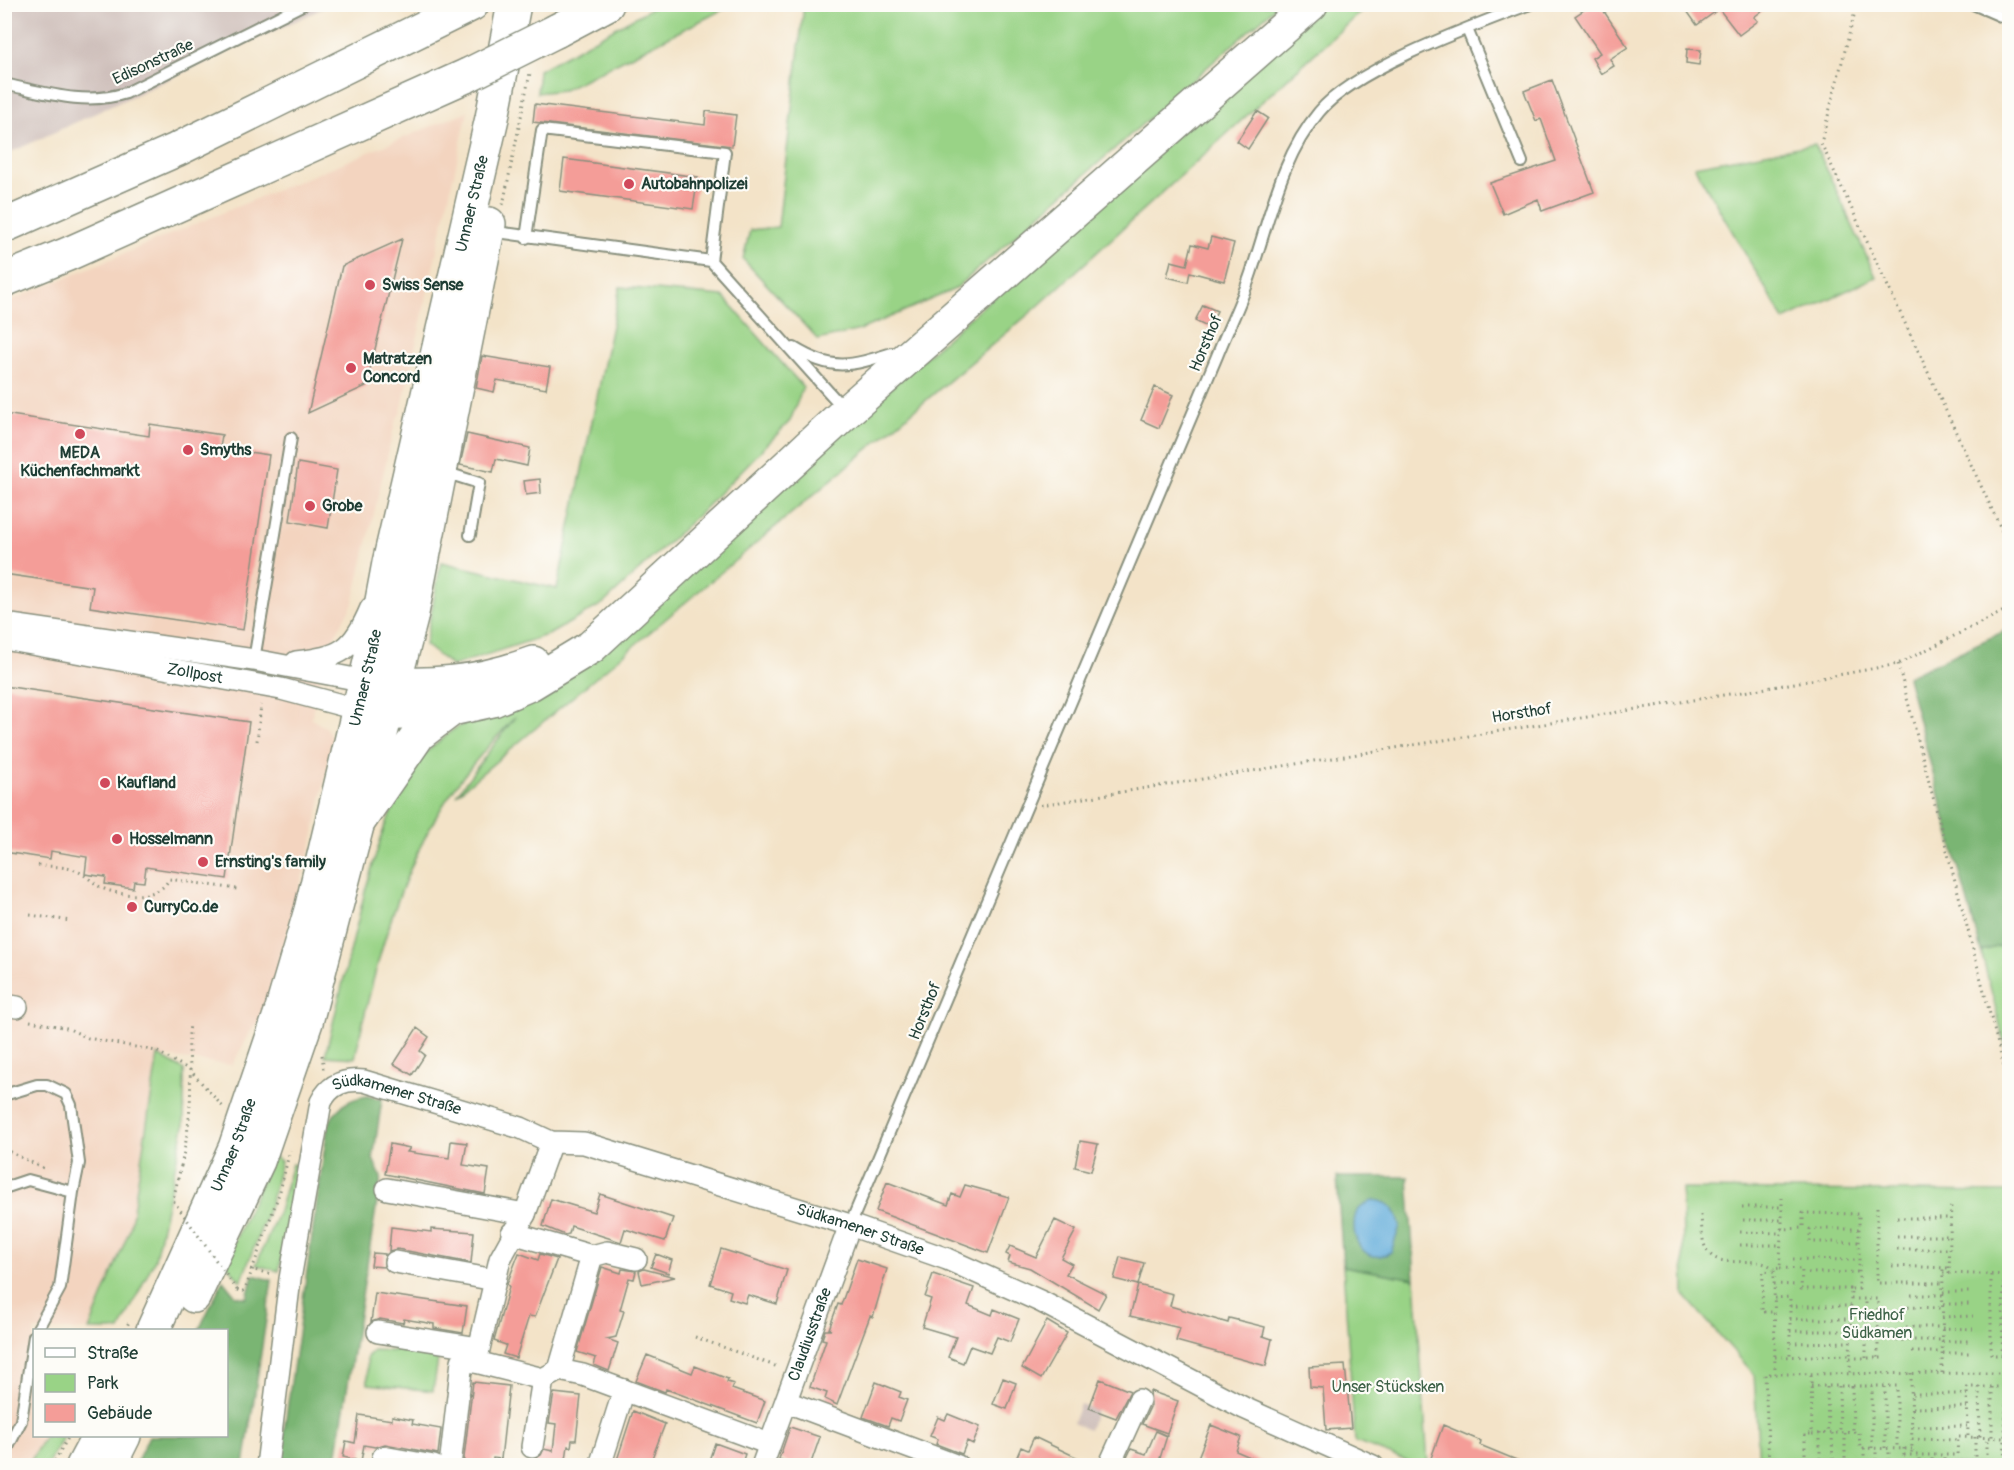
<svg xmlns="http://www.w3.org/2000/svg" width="2014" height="1470" viewBox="0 0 2014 1470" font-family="Pangolin,sans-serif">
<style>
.built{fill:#f3d4bf}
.industrial{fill:#cfc0bb}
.green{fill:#99d386;stroke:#5c885d;stroke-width:1.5}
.forest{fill:#7ab573;stroke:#4c7954;stroke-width:1.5}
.water{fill:#65aedc;stroke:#427688;stroke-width:1.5}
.building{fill:#f49d98}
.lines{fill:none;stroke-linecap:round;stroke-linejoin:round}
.service-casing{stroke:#89907e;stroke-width:14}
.minor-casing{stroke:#89907e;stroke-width:24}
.primary-casing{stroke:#89907e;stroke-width:36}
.motorway-casing{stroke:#89907e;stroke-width:36}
.path{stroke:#89907e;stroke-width:3;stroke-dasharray:1.5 4.5;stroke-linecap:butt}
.service{stroke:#fff;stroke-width:10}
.minor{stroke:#fff;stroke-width:21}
.primary{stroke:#fff;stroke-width:33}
.motorway{stroke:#fff;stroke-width:33}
.motorway-bridge-casing{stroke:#89907e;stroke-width:36;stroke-linecap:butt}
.path-bridge{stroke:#89907e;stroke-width:3;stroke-dasharray:1.5 4.5;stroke-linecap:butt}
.motorway-bridge{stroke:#fff;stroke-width:33}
.poi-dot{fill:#d1495b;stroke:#fdfcf7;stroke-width:2}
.labels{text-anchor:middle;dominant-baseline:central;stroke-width:4.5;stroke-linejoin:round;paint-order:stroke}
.street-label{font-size:16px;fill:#1f3d34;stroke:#fdfcf7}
.poi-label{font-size:16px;font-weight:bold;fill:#1f3d34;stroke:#fdfcf7;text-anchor:start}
.park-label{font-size:16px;fill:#3e6248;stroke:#fdfcf7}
</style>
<rect width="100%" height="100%" fill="#fdfcf7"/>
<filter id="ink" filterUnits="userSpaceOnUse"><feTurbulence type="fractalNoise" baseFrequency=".0167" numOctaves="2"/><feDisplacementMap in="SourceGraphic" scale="12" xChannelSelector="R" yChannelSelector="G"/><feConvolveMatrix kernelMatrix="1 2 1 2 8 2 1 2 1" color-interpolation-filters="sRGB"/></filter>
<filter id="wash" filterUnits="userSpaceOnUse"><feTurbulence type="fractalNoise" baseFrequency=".008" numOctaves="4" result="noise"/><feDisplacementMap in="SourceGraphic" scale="24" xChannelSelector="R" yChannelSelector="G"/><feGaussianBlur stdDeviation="1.35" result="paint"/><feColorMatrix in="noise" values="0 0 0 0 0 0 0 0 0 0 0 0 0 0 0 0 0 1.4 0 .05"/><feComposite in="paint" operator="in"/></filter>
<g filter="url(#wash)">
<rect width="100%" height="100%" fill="#f3e3c8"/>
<path class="built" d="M 468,111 L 401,411 L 395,423 L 353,603 L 324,656 L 311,719 L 327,728 L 333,740 L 312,842 L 262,1024 L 255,1024 L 232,1065 L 158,1056 L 130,1229 L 89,1330 L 34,1330 L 34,1436 L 45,1436 L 28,1465 L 5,1466 L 5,303 Z"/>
<path class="industrial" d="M 5,4 L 330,5 L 5,155 Z
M 1080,1404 L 1096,1410 L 1089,1430 L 1073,1423 Z"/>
<path class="green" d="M 657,5 L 732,5 L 563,90 L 537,93 L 539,70 Z
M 804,5 L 804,4 L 1278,5 L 955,289 L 860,330 L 818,340 L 743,259 L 750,230 L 778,227 Z
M 1324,5 L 1368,5 L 1036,308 L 456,795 L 515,717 C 495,739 473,762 456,786 C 401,862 374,968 355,1058 L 325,1056 L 365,891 L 384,828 L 405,783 L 426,752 L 454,729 L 497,708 L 525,705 L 545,693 Z
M 1815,144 L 1876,277 L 1784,320 L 1694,166 Z
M 620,287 L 723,296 L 803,387 L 790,421 L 700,513 L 604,603 L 550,634 L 452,666 L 425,645 L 441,562 L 557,589 Z
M 2009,944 L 2010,944 L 2009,1061 L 1981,951 Z
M 158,1055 L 184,1070 L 184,1126 L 155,1259 L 120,1330 L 89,1330 L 130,1229 Z
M 273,1156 L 281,1161 L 270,1205 L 241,1282 L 225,1262 Z
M 292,1164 L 298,1166 L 279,1271 L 256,1265 L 280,1208 Z
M 1682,1189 L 2009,1192 L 2009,1465 L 1759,1465 L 1754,1374 L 1684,1295 Z
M 1343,1266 L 1415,1279 L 1428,1465 L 1418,1465 L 1355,1442 Z
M 395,1345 L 439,1353 L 433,1391 L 368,1384 L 367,1357 L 373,1350 L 393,1351 Z
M 45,1436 L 64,1436 L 47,1465 L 28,1465 Z"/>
<path class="forest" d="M 2009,629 L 2009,944 L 1981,951 L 1907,677 Z
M 367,1096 L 382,1099 L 373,1159 L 381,1177 L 335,1465 L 279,1466 L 328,1125 C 337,1107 347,1099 367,1096 Z
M 1337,1177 L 1408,1177 L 1415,1279 L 1343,1266 Z
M 253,1275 L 272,1280 L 244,1465 L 135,1465 L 149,1436 L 226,1436 L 226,1330 L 199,1330 L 223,1280 L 236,1296 L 247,1298 Z"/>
<path class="water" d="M 1373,1200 C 1390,1201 1397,1210 1400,1226 L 1391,1252 C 1362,1269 1346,1231 1358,1209 Z"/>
<g id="blocks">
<path class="building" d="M 1593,4 L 1599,4 L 1628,47 L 1610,59 L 1614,66 L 1601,74 L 1592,58 L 1600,53 L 1575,16 Z
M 1682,4 L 1771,4 L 1754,17 L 1758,21 L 1739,35 L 1719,9 L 1697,25 Z
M 1687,49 L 1701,50 L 1699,65 L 1686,63 Z
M 1552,80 L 1594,192 L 1542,211 L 1538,199 L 1503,214 L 1490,183 L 1556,161 L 1541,119 L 1536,121 L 1524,91 Z
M 535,104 L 705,125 L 706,111 L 736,115 L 732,146 L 533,122 Z
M 1257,111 L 1268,118 L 1248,149 L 1237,141 Z
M 564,159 L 698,177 L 693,209 L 560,191 Z
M 1211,237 L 1234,243 L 1224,281 L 1190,272 L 1188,282 L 1167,277 L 1171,261 L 1187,265 L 1192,244 L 1208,248 Z
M 402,239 L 366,386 L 308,413 L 342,266 Z
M 1203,305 L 1217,311 L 1209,328 L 1195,321 Z
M 482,356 L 550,367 L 546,389 L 497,380 L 494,392 L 476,388 Z
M 1155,387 L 1173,395 L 1159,428 L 1141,420 Z
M 4,414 L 149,436 L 150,424 L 222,435 L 220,448 L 269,455 L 243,630 L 90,607 L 93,587 L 4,574 Z
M 467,434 L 530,448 L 527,466 L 496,459 L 493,472 L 460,465 Z
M 298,463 L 337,470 L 328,528 L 290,521 Z
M 540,479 L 541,493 L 526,495 L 524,481 Z
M 4,686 L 249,722 L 227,879 L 146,867 L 144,882 L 134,881 L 133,888 L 105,884 L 106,877 L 85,874 L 87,857 L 51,851 L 50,859 L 4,852 Z
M 417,1028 L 429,1037 L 420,1051 L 425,1055 L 412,1075 L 394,1064 Z
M 451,1141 L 467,1143 L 463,1165 L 489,1169 L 485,1194 L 385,1174 L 390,1144 L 410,1148 L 407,1152 L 449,1158 Z
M 1080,1141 L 1098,1144 L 1091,1171 L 1075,1167 Z
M 887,1182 L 948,1205 L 952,1194 L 960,1197 L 965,1185 L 1009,1197 L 988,1253 L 876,1211 Z
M 600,1194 L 673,1218 L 665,1241 L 625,1229 L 621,1242 L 571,1226 L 569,1234 L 565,1235 L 543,1226 L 551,1199 L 594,1212 Z
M 1055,1220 L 1076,1230 L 1061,1258 L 1072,1264 L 1066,1274 L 1106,1294 L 1098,1309 L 1030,1268 L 1008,1262 L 1010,1256 L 1006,1254 L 1010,1246 L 1036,1257 Z
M 391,1227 L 431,1232 L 431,1229 L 474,1232 L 471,1263 L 397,1249 L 389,1251 Z
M 721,1249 L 787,1270 L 777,1304 L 748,1295 L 745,1303 L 729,1298 L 731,1291 L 710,1284 Z
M 373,1253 L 385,1254 L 384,1267 L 371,1266 Z
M 519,1253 L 538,1260 L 540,1254 L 557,1259 L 535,1317 L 529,1316 L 516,1358 L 503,1354 L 506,1345 L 494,1341 L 509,1287 L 507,1284 Z
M 656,1254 L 672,1260 L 668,1273 L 651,1267 Z
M 1120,1257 L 1144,1263 L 1138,1285 L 1114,1279 Z
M 857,1259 L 887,1269 L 873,1317 L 870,1316 L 837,1405 L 825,1399 L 827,1393 L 810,1387 L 826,1340 L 822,1339 L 825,1330 L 831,1330 L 829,1329 L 838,1304 L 841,1305 Z
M 602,1267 L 621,1273 L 622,1269 L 636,1271 L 634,1279 L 629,1278 L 620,1310 L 624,1311 L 616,1337 L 607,1339 L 618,1343 L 609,1371 L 594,1365 L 596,1358 L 577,1352 Z
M 644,1269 L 675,1277 L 642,1284 L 639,1271 Z
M 933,1274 L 974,1288 L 968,1305 L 992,1315 L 994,1309 L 1019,1319 L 1010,1342 L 997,1337 L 990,1353 L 970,1346 L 963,1363 L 948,1357 L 956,1337 L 922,1327 L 931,1299 L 925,1297 Z
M 1138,1285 L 1173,1294 L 1170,1306 L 1228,1323 L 1229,1318 L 1265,1327 L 1263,1336 L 1272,1339 L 1266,1366 L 1176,1341 L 1180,1328 L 1130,1316 Z
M 375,1293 L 467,1306 L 463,1333 L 434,1328 L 434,1324 L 404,1319 L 403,1323 L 380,1319 L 371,1322 Z
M 1047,1321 L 1067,1333 L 1041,1379 L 1022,1368 Z
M 647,1355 L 692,1373 L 695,1366 L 728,1379 L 727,1382 L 734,1384 L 732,1389 L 765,1401 L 757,1423 L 666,1389 L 665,1392 L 636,1381 Z
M 1345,1365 L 1351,1428 L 1326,1430 L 1323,1388 L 1310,1387 L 1309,1367 Z
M 1003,1378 L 1016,1383 L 1007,1409 L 993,1404 Z
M 1100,1379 L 1130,1391 L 1116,1418 L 1089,1408 Z
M 473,1382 L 509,1386 L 501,1459 L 493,1458 L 492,1466 L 463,1466 Z
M 876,1382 L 901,1392 L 899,1397 L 907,1400 L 899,1421 L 891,1418 L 888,1426 L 863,1417 Z
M 1150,1391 L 1178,1401 L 1167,1433 L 1142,1424 L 1151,1405 Z
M 554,1393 L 581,1396 L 576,1440 L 572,1440 L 571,1447 L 568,1446 L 565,1466 L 534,1466 L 535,1459 L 541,1455 L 544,1449 L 553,1451 L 556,1424 L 549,1423 Z
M 633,1411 L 665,1424 L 649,1466 L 615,1466 Z
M 948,1414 L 980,1427 L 973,1444 L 967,1441 L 962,1454 L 936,1444 L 938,1439 L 930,1436 L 938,1417 L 945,1420 Z
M 359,1415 L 392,1420 L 392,1416 L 413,1420 L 412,1424 L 441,1429 L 438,1454 L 385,1444 L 375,1447 L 364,1445 L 361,1461 L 343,1457 L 346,1441 L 355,1443 Z
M 1211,1425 L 1241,1437 L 1236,1451 L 1271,1466 L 1200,1466 L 1201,1462 L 1197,1460 Z
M 1443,1425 L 1481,1441 L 1480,1445 L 1531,1466 L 1450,1466 L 1431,1458 Z
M 790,1427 L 820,1437 L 810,1466 L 796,1466 L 779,1459 Z
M 1156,1431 L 1167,1436 L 1160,1458 L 1173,1463 L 1173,1466 L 1123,1466 L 1131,1449 L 1146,1454 Z
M 1034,1437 L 1095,1466 L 1013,1466 L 1021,1447 L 1028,1450 Z
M 715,1443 L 745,1454 L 741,1466 L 707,1466 Z"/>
</g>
</g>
<g filter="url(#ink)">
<use href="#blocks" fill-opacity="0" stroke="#89907e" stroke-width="1.5"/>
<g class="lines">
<defs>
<path id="service" d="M 1973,4 L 2010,20
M 1467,29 L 1522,162
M 4,84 C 46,93 85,106 126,93 L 304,4
M 489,231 L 711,261 L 844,409
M 526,238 L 542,130 L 725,152 L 711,261
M 794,348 C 833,372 851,366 892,353
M 444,472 L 479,483 L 470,535
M 254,660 L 291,438
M 4,1095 L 37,1085 L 47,1085 L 66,1094 L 71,1105 L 79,1163 L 73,1192
M 4,1188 L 28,1180 L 73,1192 L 60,1288 L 37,1330
M 850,1225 L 1217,356 C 1229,326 1244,297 1253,267 C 1271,213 1282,156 1319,112 C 1355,68 1475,25 1530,4
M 4,1455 L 21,1421 L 34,1336"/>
<g id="minor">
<path d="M 4,624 L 254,660 L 366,681"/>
<path id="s1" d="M 4,639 L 281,689 L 360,710"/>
<path d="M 296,662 C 341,657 353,651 371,608"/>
<path d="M 4,1005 L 17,1007"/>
<path d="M 551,1142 L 525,1214 L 500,1259 L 476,1362 L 543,1379 L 559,1370 L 583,1375 L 769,1444"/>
<path d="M 387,1189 L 525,1214"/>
<path d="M 512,1233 L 592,1256"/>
<path d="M 395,1262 L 495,1280"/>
<path d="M 378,1332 L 479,1348"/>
<path d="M 559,1370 L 592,1256 L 607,1252 L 636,1259"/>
<path d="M 787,1402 L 958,1466"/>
<path d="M 532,1447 L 543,1379"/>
<path d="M 383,1457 L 434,1466"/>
<path id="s2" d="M 267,1466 L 290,1279 L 321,1102 C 330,1084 345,1079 364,1081 L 521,1128 L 551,1142 L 584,1143 L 850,1225 L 947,1259 L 1042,1302 L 1244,1408 L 1373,1466"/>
<path d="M 450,1466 L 462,1361 L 476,1362"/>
<path d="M 600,1466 L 624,1390"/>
<path id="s3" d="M 762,1466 L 850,1225"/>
<path d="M 1109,1466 L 1139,1400"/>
</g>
<g id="primary">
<path d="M 194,1296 L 258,1161 L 306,1022 L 411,618 L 489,224"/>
<path id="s4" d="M 153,1330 L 235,1148 L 281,1012 L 311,910 L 373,649 L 389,563 L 492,118 L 514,4"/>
<path d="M 83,1466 L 99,1436"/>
<path d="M 109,1466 L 124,1436"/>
</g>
<path id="motorway" d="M 556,31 L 607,4
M 4,226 L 176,150 L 472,4
M 4,280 L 68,254 L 468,75
M 366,681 C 424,688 477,684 533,663
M 360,710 L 387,714 L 414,712 L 452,709 L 493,700 L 530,684 L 591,647 L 846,412 L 1311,4
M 359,821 L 419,734 L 452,709"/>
</defs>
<use href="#service" class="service-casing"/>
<use href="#minor" class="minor-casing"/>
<use href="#primary" class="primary-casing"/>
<use href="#motorway" class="motorway-casing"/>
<path class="path" d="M 1857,4 L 1821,143 L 2010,548
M 503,205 L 530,73
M 1898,664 L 2010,1090
M 257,741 L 261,705
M 1041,805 L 1767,688 L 1898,664 L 2010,608
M 38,865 C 49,867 70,866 79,872 C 87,876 93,883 102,888 C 120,896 159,901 169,879 L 237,889
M 30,915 L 71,921
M 30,1021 L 67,1028 L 88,1038 L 156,1051 L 190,1070 L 223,1107
M 322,1055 L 324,1072
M 4,1149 L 43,1168
M 181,1166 C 188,1135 192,1104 190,1072 C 190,1055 187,1042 190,1025
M 1742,1207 L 1782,1207
M 1877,1207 L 1877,1283 L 1943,1283
M 1701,1215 C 1702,1226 1701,1243 1708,1252 C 1722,1271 1756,1253 1774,1269
M 1897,1218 L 1950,1218
M 1743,1220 L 1782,1220
M 1782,1229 L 1782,1198
M 1740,1232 L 1781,1233
M 1897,1236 L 1949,1236
M 1858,1242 L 1810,1242 L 1810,1229 L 1859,1229
M 1740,1245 L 1781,1245
M 1897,1249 L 1950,1249
M 1793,1259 L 1859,1260
M 1892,1266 L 1949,1268
M 1780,1268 L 1802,1269 L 1801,1289 L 1851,1289
M 250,1269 L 271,1274
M 1774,1272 L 1763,1271 L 1762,1312 L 1774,1312
M 1808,1273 L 1859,1272
M 1943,1273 L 2010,1275
M 1949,1274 L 1951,1202
M 1991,1275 L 1991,1355 L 2010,1355
M 1774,1284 L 1795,1285
M 237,1290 L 241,1292 L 245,1290 L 280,1191 L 290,1150
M 1943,1292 L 1973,1292
M 1911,1295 L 1943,1295
M 1774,1298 L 1790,1297 L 1790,1357
M 1851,1299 L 1878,1299 L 1878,1358
M 1943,1304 L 1973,1304
M 1790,1306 L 1851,1306
M 1902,1307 L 1943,1308
M 1942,1317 L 1973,1316
M 1790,1319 L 1851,1319
M 1906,1327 L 1942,1327
M 1942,1328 L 1973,1329
M 125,1330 L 129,1322
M 1790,1331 L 1851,1331
M 695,1337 L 778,1367
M 1896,1340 L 1942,1340
M 1942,1341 L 1972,1341
M 1790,1343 L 1850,1342
M 1912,1352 L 1942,1352
M 1943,1353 L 1971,1353
M 2002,1356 L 2004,1275
M 1775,1357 L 1850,1355
M 1850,1358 L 1883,1358
M 1866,1358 L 1866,1300
M 1911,1373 L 1912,1455
M 1942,1373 L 1943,1268
M 1775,1374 L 1774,1269 L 1780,1268 L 1781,1229 L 1803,1228 L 1803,1213 L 1859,1214 L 1859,1289 L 1851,1289 L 1850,1373
M 1811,1386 L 1897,1386 L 1897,1448
M 1839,1386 L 1840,1433
M 1852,1386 L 1853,1432
M 1827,1387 L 1828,1433
M 1979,1387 L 1980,1437
M 1992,1387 L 1992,1437
M 1912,1394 L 1967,1394
M 1912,1408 L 1967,1407
M 1912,1427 L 1967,1426
M 1820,1433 L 1820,1466
M 1832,1433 L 1833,1466
M 1845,1433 L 1845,1466
M 1812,1434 L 1859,1432 L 1860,1448 L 1912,1449
M 1968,1436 L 1967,1387 L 2007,1387
M 1975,1437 L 1975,1466
M 1912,1439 L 1957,1440
M 1864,1448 L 1864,1466
M 1872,1448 L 1872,1386
M 1885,1448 L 1885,1387
M 1904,1448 L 1904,1466
M 1904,1455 L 1957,1455 L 1958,1437 L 2005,1438
M 52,1466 L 69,1436
M 1769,1466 L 1765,1374 L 2007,1373 L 2004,1466
M 1805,1466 L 1805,1434 L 1812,1434 L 1811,1373
M 1876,1466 L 1876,1448
M 1889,1466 L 1889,1448
M 1920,1466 L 1920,1455
M 1932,1466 L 1932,1455
M 1944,1466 L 1944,1455
M 1987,1466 L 1987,1438"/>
<use href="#service" class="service"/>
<use href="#minor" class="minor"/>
<use href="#primary" class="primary"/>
<use href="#motorway" class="motorway"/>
<defs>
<path id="motorway-bridge" d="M 468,75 L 556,31"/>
</defs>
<use href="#motorway-bridge" class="motorway-bridge-casing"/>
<path class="path-bridge" d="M 181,1166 L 173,1200 L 237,1290"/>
<use href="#motorway-bridge" class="motorway-bridge"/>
</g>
</g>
<g class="poi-dot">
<circle cx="629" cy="184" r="6"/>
<circle cx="370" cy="285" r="6"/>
<circle cx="351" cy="368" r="6"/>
<circle cx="80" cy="434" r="6"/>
<circle cx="188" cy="450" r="6"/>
<circle cx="310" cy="506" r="6"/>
<circle cx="105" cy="783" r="6"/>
<circle cx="117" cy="839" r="6"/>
<circle cx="203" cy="862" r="6"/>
<circle cx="132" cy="907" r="6"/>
</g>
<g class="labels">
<g class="street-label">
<text transform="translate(153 62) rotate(-25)">Edisonstraße</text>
<text stroke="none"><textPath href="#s4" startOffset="1174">Unnaer Straße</textPath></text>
<text transform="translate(1206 343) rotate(-67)">Horsthof</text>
<text stroke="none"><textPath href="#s1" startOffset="194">Zollpost</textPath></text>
<text stroke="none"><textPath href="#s4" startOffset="688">Unnaer Straße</textPath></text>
<text transform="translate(1522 713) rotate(-9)">Horsthof</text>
<text transform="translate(925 1011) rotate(-68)">Horsthof</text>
<text stroke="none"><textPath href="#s2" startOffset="454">Südkamener Straße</textPath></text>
<text stroke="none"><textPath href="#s4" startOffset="202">Unnaer Straße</textPath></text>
<text stroke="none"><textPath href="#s2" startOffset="939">Südkamener Straße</textPath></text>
<text stroke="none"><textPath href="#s3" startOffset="140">Claudiusstraße</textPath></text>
</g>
<g class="poi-label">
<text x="641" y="184">Autobahnpolizei</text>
<text x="382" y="285">Swiss Sense</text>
<text x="363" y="359">Matratzen<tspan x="363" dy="18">Concord</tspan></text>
<text x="200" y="450">Smyths</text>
<text x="80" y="453" text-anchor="middle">MEDA<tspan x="80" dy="18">Küchenfachmarkt</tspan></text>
<text x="322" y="506">Grobe</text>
<text x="117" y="783">Kaufland</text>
<text x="129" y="839">Hosselmann</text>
<text x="215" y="862">Ernsting's family</text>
<text x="144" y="907">CurryCo.de</text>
</g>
<g class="park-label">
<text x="1877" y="1315">Friedhof<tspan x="1877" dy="18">Südkamen</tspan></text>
<text x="1388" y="1387">Unser Stücksken</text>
</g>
</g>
<rect width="2014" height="1470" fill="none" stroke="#fdfcf7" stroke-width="24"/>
<rect x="33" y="1329" width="195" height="108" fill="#fdfcf7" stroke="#a4b0a9" stroke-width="1.5"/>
<rect x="45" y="1348" width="30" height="9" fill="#ffffff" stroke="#a4b0a9" stroke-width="1.5"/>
<text x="87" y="1359" font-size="18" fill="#1f3d34">Straße</text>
<rect x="45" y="1374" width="30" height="18" fill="#99d386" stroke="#a4b0a9" stroke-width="1.5"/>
<text x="87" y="1389" font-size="18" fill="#1f3d34">Park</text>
<rect x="45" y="1404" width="30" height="18" fill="#f49d98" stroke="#a4b0a9" stroke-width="1.5"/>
<text x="87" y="1419" font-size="18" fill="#1f3d34">Gebäude</text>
</svg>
